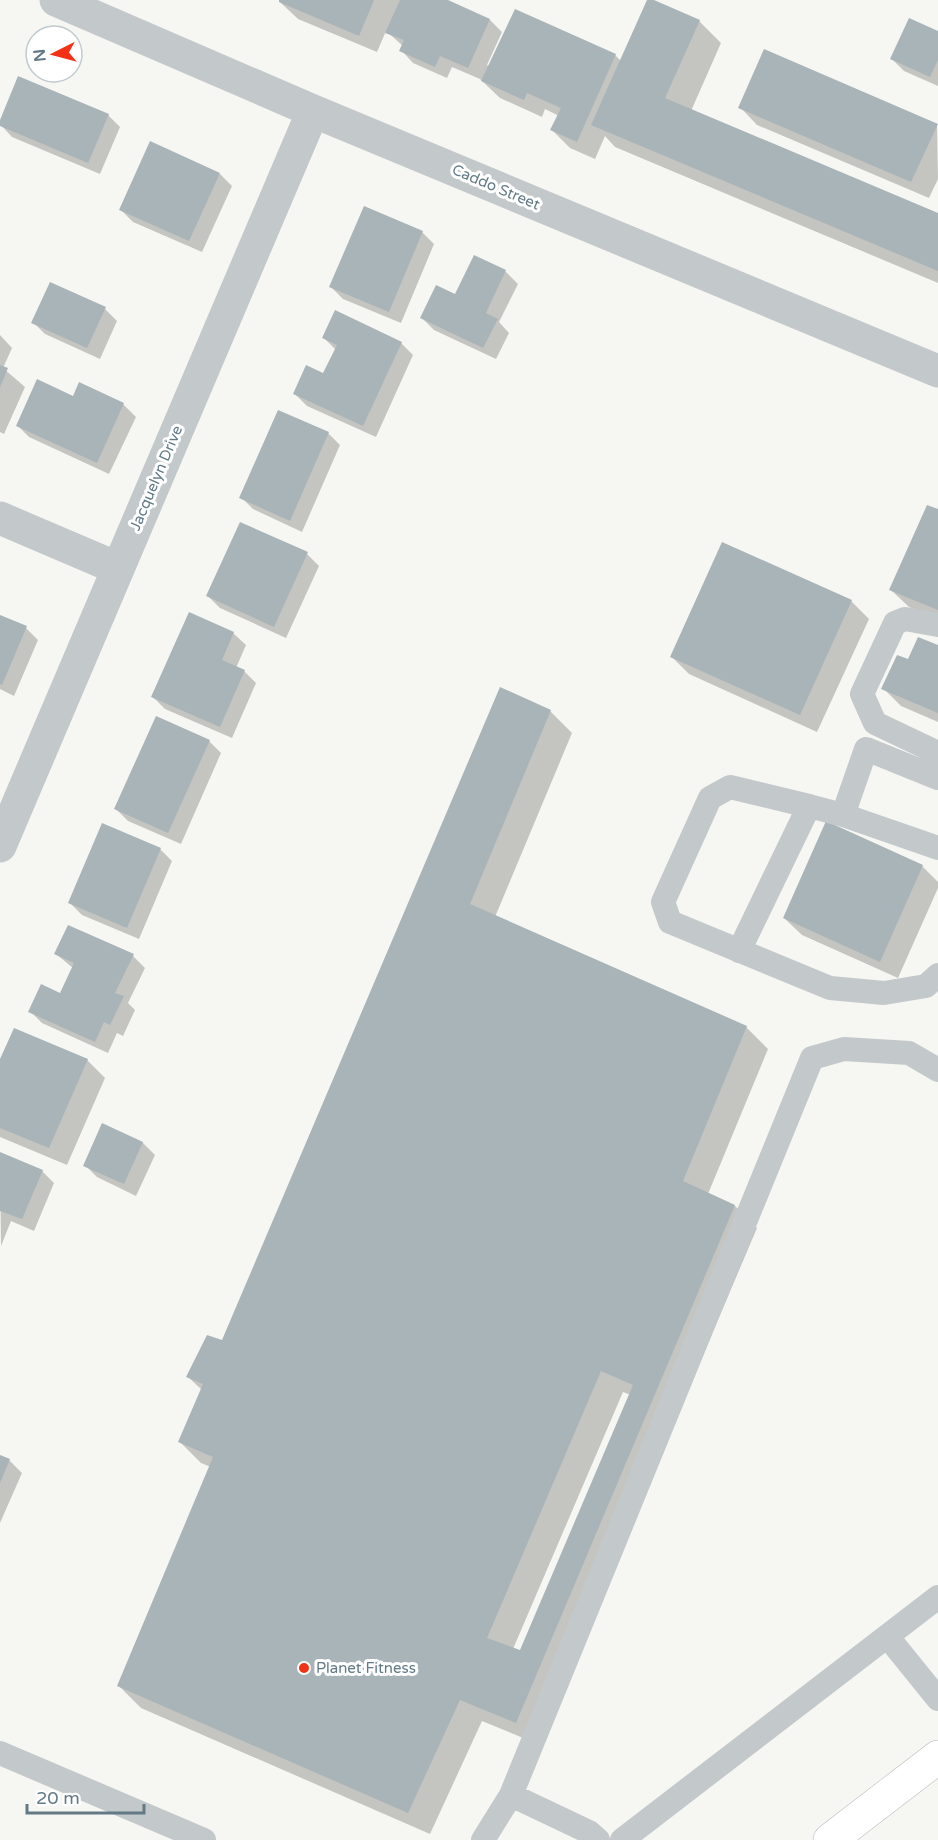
<svg xmlns="http://www.w3.org/2000/svg" width="938" height="1840" viewBox="0 0 938 1840" font-family="'Varela Round',sans-serif">
<style>
.shadow{fill:#0003;fill-rule:evenodd}
.building{fill:#a9b4b8;fill-rule:evenodd}
.lines{fill:none;stroke-linecap:round;stroke-linejoin:round}
.primary-casing{stroke:#b6bbbe;stroke-width:34}
.lane{stroke:#c3c8cb;stroke-width:24}
.street{stroke:#c3c8cb;stroke-width:33}
.primary{stroke:#fff;stroke-width:33}
.poi-dot{fill:#f13217;stroke:#fff;stroke-width:2}
.labels{text-anchor:middle;dominant-baseline:central;stroke-width:6;stroke-linejoin:round;paint-order:stroke}
.street-label{font-size:15px;fill:#627a86;stroke:#fff}
.poi-label{font-size:15px;fill:#627a86;stroke:#fff;text-anchor:start}
</style>
<rect width="100%" height="100%" fill="#f6f6f2"/>
<path class="shadow" d="M 281,0 L 445,0 L 490,20 L 502,32 L 487,65 L 489,66 L 515,11 L 615,55 L 621,61 L 649,0 L 650,0 L 699,21 L 721,43 L 691,111 L 938,215 L 938,283 L 615,147 L 605,136 L 595,159 L 570,148 L 552,130 L 559,116 L 545,109 L 542,117 L 500,98 L 480,79 L 452,67 L 447,78 L 413,63 L 401,50 L 403,46 L 386,31 L 377,52 L 298,19 L 280,2 Z
M 938,33 L 938,86 L 904,71 L 892,59 Z
M 740,107 L 937,125 L 938,179 L 929,198 L 757,125 Z
M 108,115 L 120,127 L 100,174 L 12,137 L 0,124 Z
M 220,174 L 232,186 L 202,252 L 133,222 L 121,210 Z
M 422,232 L 434,244 L 401,323 L 343,299 L 331,287 Z
M 475,257 L 506,272 L 518,284 L 499,322 L 509,333 L 496,359 L 434,330 L 422,318 L 456,296 Z
M 105,309 L 117,321 L 100,359 L 45,334 L 33,322 Z
M 0,335 L 12,348 L 3,368 L 25,387 L 4,434 L 0,432 Z
M 324,338 L 401,343 L 413,355 L 376,437 L 307,406 L 295,394 L 324,375 L 336,350 Z
M 80,384 L 123,404 L 136,417 L 109,474 L 29,437 L 17,425 L 74,398 Z
M 328,433 L 340,445 L 302,532 L 253,509 L 241,497 Z
M 938,511 L 938,619 L 909,607 L 891,590 Z
M 307,554 L 319,566 L 286,638 L 220,608 L 208,596 Z
M 851,601 L 869,619 L 817,732 L 689,674 L 672,657 Z
M 0,616 L 26,628 L 38,640 L 14,696 L 0,689 Z
M 233,633 L 246,645 L 236,668 L 244,671 L 256,683 L 232,738 L 165,709 L 153,697 Z
M 938,647 L 938,722 L 901,706 L 883,688 L 908,661 Z
M 550,711 L 572,733 L 495,917 L 746,1027 L 768,1049 L 708,1194 L 735,1206 L 757,1228 L 538,1744 L 482,1721 L 430,1834 L 141,1708 L 119,1686 L 211,1467 L 201,1463 L 179,1441 L 202,1390 L 188,1377 L 222,1342 ZM 623,1392 L 631,1395 L 521,1652 L 513,1649 Z
M 209,741 L 221,753 L 181,844 L 128,821 L 115,808 Z
M 160,849 L 172,861 L 139,939 L 82,915 L 70,903 Z
M 922,866 L 938,882 L 938,888 L 898,978 L 802,935 L 784,918 Z
M 56,954 L 133,956 L 145,968 L 128,1003 L 135,1010 L 123,1036 L 117,1033 L 108,1053 L 42,1023 L 30,1011 L 60,995 L 73,968 Z
M 87,1060 L 105,1078 L 67,1165 L 0,1137 L 0,1063 Z
M 103,1125 L 143,1143 L 155,1155 L 136,1196 L 97,1177 L 85,1165 Z
M 0,1154 L 42,1171 L 54,1183 L 34,1231 L 11,1221 L 1,1246 Z
M 0,1456 L 9,1460 L 22,1473 L 0,1523 Z"/>
<path class="building" d="M 279,0 L 374,0 L 359,36 L 279,2 Z
M 400,0 L 448,0 L 490,19 L 468,68 L 440,56 L 435,67 L 399,51 L 404,40 L 385,33 Z
M 647,0 L 654,0 L 700,20 L 665,98 L 938,213 L 938,271 L 591,125 Z
M 515,9 L 616,54 L 577,142 L 550,130 L 561,108 L 527,93 L 524,100 L 481,81 Z
M 909,18 L 938,31 L 938,60 L 930,77 L 890,59 Z
M 764,49 L 938,124 L 911,182 L 738,108 Z
M 18,76 L 109,114 L 88,163 L 0,126 L 0,120 Z
M 150,141 L 220,173 L 189,241 L 119,210 Z
M 364,206 L 423,231 L 389,312 L 329,287 Z
M 474,255 L 506,270 L 486,313 L 498,319 L 483,348 L 420,318 L 436,285 L 455,294 Z
M 50,282 L 106,307 L 87,348 L 31,323 Z
M 335,310 L 402,342 L 363,426 L 293,394 L 306,365 L 323,373 L 337,345 L 322,338 Z
M 0,365 L 8,368 L 0,387 Z
M 37,379 L 73,396 L 79,382 L 124,403 L 97,463 L 16,426 Z
M 278,410 L 329,432 L 290,521 L 239,498 Z
M 927,505 L 938,509 L 938,610 L 889,590 Z
M 240,522 L 308,552 L 274,627 L 206,596 Z
M 722,542 L 852,600 L 800,715 L 670,657 Z
M 189,612 L 234,632 L 222,660 L 245,670 L 220,727 L 151,697 Z
M 0,615 L 27,626 L 2,685 L 0,684 Z
M 918,637 L 938,645 L 938,713 L 881,689 L 897,655 L 908,659 Z
M 500,687 L 551,710 L 470,904 L 747,1026 L 683,1181 L 735,1205 L 516,1723 L 460,1700 L 408,1813 L 117,1686 L 213,1457 L 178,1442 L 203,1384 L 186,1377 L 207,1335 L 222,1340 ZM 601,1371 L 633,1385 L 520,1650 L 487,1638 Z
M 156,716 L 210,740 L 168,833 L 114,809 Z
M 826,821 L 923,865 L 880,962 L 783,918 Z
M 102,823 L 161,848 L 127,928 L 68,903 Z
M 68,925 L 134,954 L 115,993 L 124,996 L 110,1025 L 104,1022 L 95,1042 L 28,1012 L 41,984 L 60,993 L 74,963 L 54,954 Z
M 14,1028 L 88,1059 L 49,1148 L 0,1128 L 0,1059 Z
M 102,1123 L 143,1142 L 124,1184 L 83,1166 Z
M 0,1152 L 43,1170 L 22,1219 L 0,1211 Z
M 0,1455 L 10,1459 L 0,1483 Z"/>
<g class="lines">
<defs>
<path id="primary" d="M 830,1840 L 938,1757"/>
</defs>
<use href="#primary" class="primary-casing"/>
<path class="lane" d="M 938,625 L 905,619 L 895,623 L 862,694 L 875,723 L 938,753
M 809,806 L 843,815 L 938,848
M 843,815 L 866,749 L 938,778
M 739,951 L 809,806 L 730,787 L 710,798 L 663,902 L 670,922 L 830,988 L 884,993 L 926,986 L 938,975
M 887,1636 L 938,1699
M 0,1753 L 204,1840
M 511,1795 L 812,1058 L 844,1049 L 909,1053 L 938,1070
M 483,1840 L 511,1795 L 589,1832 L 598,1840
M 622,1840 L 938,1597"/>
<path class="street" d="M 56,0 L 313,111 L 938,371
M 0,518 L 117,568
M 0,846 L 313,111"/>
<use href="#primary" class="primary"/>
</g>
<circle class="poi-dot" cx="304" cy="1668" r="6"/>
<g class="labels">
<g class="street-label">
<text transform="translate(496 187) rotate(23)">Caddo Street</text>
<text transform="translate(156 478) rotate(-67)">Jacquelyn Drive</text>
</g>
<g class="poi-label">
<text x="316" y="1668">Planet Fitness</text>
</g>
</g>
<g transform="translate(54 54) rotate(264)"><circle r="28" fill="#ffffff" stroke="#c0cacf" stroke-width="1.5"/>
<path d="M0-4.5L10 22L0 15L-10 22Z" fill="#f13217"/>
<text y="-9" font-size="16" font-weight="bold" text-anchor="middle" fill="#627a86">N</text>
</g>
<path d="M27 1804v9h117v-9" fill="none" stroke="#627a86" stroke-width="3"/>
<text x="36" y="1804" font-size="18" fill="#627a86" stroke="#ffffff" stroke-width="4.5" paint-order="stroke">20 m</text>
</svg>
